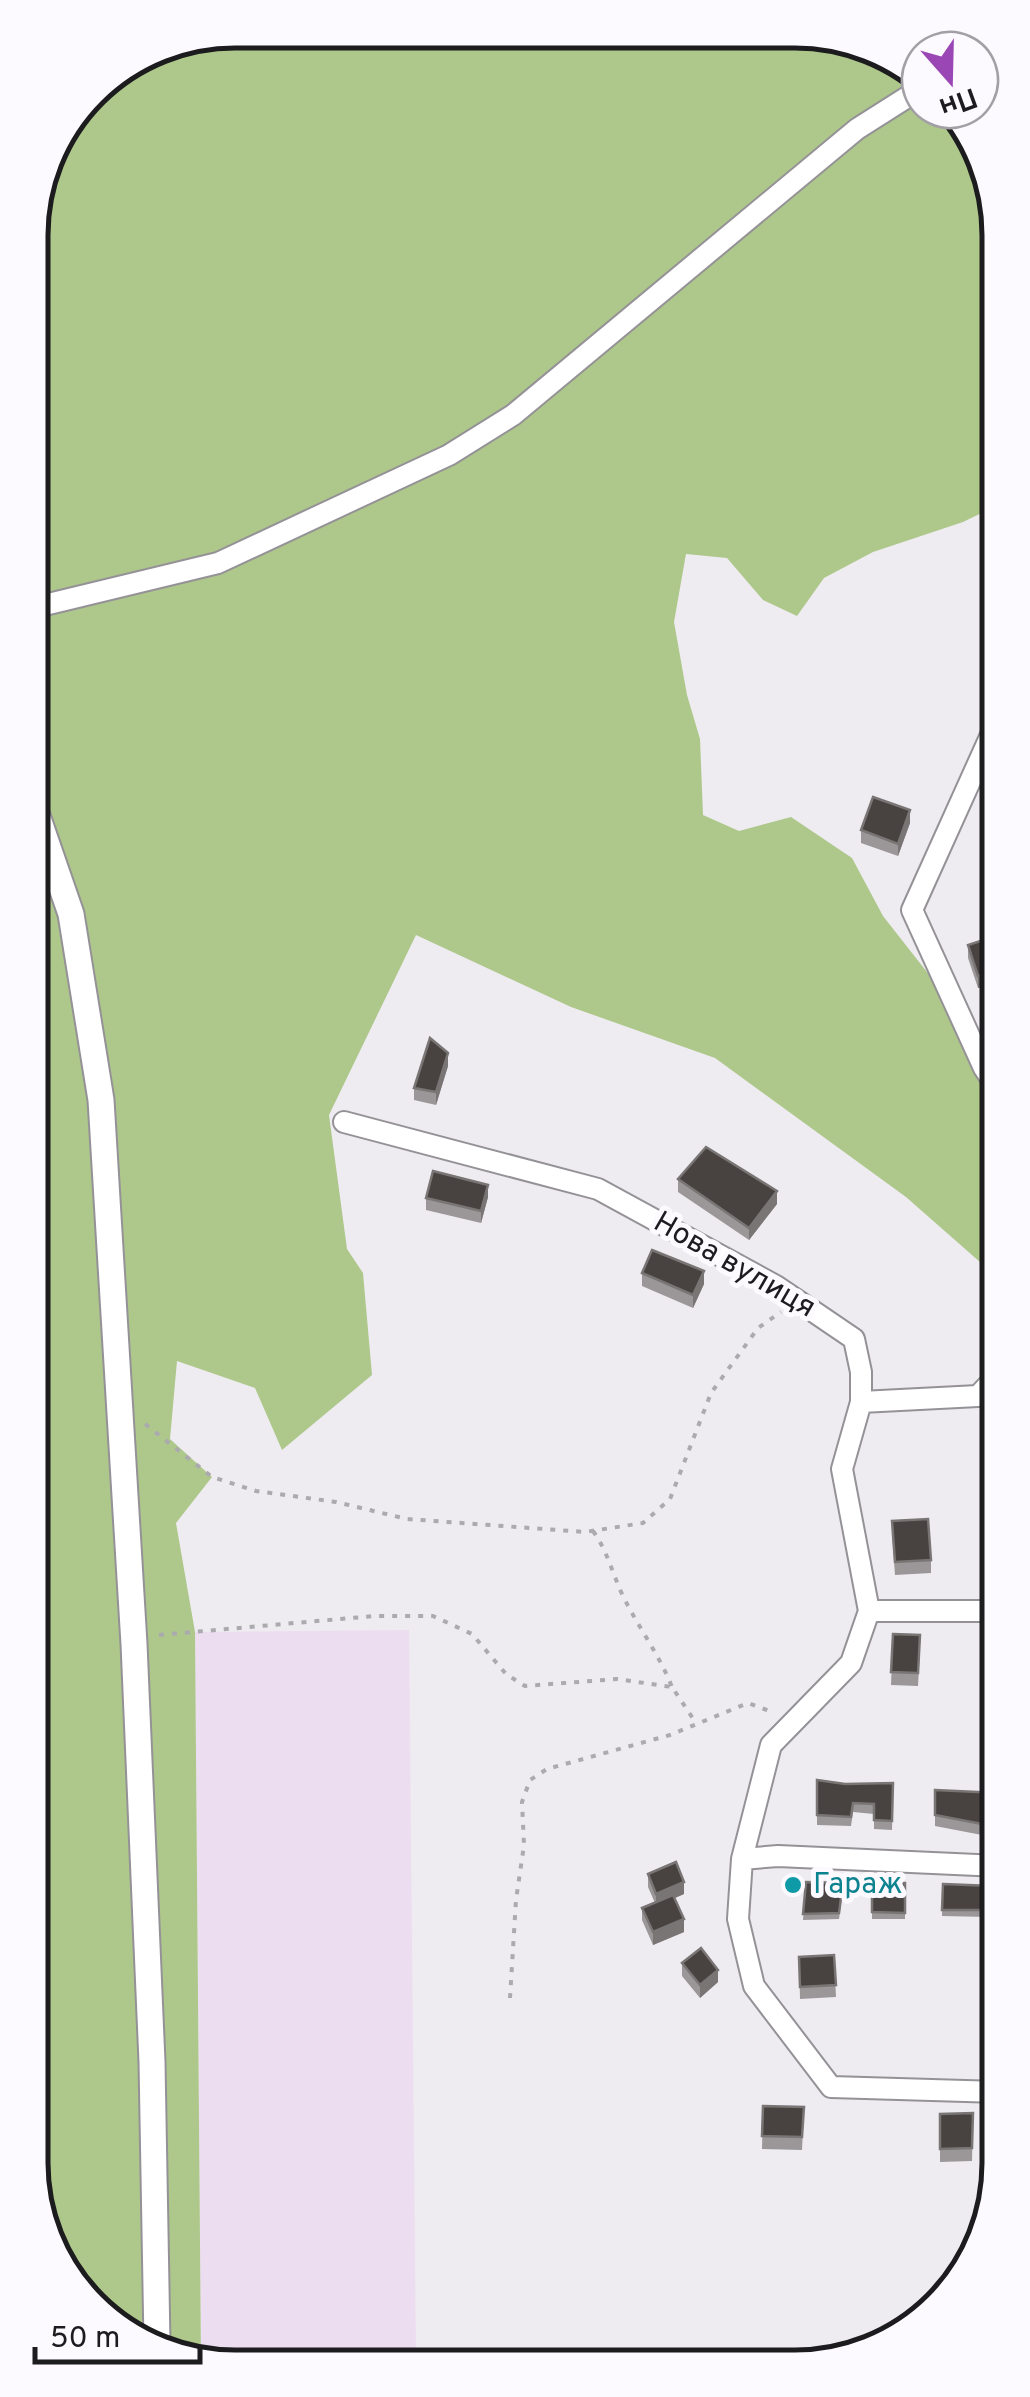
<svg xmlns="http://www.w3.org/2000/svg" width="1030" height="2397" viewBox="0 0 1030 2397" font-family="Overpass,sans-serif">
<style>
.industrial{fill:#edddf0}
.green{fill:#aec88b}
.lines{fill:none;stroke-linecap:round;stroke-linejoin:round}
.minor-casing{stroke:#959297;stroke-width:24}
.tertiary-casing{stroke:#959297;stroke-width:29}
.path{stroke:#abaaae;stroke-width:4;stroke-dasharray:5 8;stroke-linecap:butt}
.minor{stroke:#fff;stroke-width:20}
.tertiary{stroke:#fff;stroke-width:25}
.wall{fill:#9b9798}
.shaded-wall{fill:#7a7575}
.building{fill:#484240;stroke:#7a7575;stroke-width:2.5}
.culture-dot{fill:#0f9aa8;stroke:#fcf9ff;stroke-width:4}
.labels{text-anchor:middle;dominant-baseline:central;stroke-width:10;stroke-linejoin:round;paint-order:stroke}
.street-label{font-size:30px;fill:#1c1b1d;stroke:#fcf9ff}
.culture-label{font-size:30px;fill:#0d838f;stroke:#fcf9ff;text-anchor:start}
.rim{fill:none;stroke:#1c1b1d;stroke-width:5}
</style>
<rect width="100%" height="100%" fill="#eeecf1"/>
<path class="industrial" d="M 409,1630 L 416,2362 L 201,2363 L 195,1632 Z"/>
<path class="green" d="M 235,30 L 836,34 L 920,79 L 920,110 L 952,110 L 993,182 L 994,507 L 963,522 L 873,552 L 824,578 L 797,616 L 763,600 L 727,558 L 686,554 L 674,622 L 687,695 L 700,739 L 703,815 L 739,831 L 791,817 L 852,858 L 883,916 L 934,981 L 996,1092 L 997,1277 L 906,1197 L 715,1058 L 571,1007 L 416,935 L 329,1115 L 347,1249 L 363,1273 L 372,1375 L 282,1450 L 255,1388 L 177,1361 L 170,1439 L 212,1477 L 176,1523 L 195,1632 L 201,2363 L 195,2363 L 90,2308 L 37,2215 L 30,221 L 51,144 L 99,81 L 157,45 Z"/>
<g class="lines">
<defs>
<path id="minor" d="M 32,608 L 218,563 L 449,455 L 513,415 L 857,129 L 920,89
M 995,726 L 912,910 L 984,1068 L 996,1086
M 344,1122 L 598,1189 L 776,1286 L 854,1339 L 861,1372 L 861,1402 L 842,1469 L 869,1611
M 861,1402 L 978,1396 L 997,1376
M 998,1611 L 869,1611 L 851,1663 L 771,1745 L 742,1859 L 738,1919 L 754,1986 L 831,2087 L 999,2092
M 742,1859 L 778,1856 L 999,1866"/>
<path id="tertiary" d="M 32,801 L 71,914 L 101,1100 L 134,1644 L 152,2062 L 157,2343"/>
</defs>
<use href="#minor" class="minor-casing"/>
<use href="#tertiary" class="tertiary-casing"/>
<path class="path" d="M 145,1424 L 212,1477 L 256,1491 L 336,1502 L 407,1519 L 585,1532 L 643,1523 L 670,1499 L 711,1393 L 758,1328 L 781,1312
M 593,1531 C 608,1552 612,1573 623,1596 C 638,1627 659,1654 672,1687
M 159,1635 L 374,1616 L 433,1616 L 472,1634 L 506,1674 L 525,1686 L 617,1679 L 672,1687 L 696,1723
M 510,1998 L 516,1900 L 524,1845 L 522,1802 L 530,1780 L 547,1769 L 670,1735 L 748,1703 L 772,1712"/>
<use href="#minor" class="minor"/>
<use href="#tertiary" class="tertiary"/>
</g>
<path class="wall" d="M 910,823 L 898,856 L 861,843 L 861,830 Z
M 996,936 L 996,983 L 978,988 L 968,958 L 968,945 Z
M 448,1066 L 436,1105 L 414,1100 L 414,1088 Z
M 678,1179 L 777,1204 L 749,1240 L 678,1192 Z
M 488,1197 L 481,1223 L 426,1210 L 426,1198 Z
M 642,1273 L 704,1284 L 693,1308 L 642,1286 Z
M 892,1534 L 931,1560 L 931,1573 L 895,1575 Z
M 893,1634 L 920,1648 L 918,1686 L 891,1685 Z
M 817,1780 L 845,1784 L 893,1783 L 892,1830 L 874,1829 L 874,1814 L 853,1812 L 851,1826 L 817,1825 Z
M 935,1790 L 998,1793 L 998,1829 L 983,1828 L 982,1835 L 935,1826 Z
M 648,1874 L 684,1894 L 675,1898 L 684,1932 L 653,1945 L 642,1920 L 642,1908 L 655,1903 L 648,1887 Z
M 806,1882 L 843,1890 L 839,1919 L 803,1920 Z
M 872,1883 L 905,1883 L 905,1919 L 872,1919 Z
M 943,1884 L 992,1886 L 990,1917 L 942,1916 Z
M 834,1955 L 836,1997 L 800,1999 L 799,1957 Z
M 682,1963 L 718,1982 L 700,1998 L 682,1976 Z
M 763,2106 L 804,2107 L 802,2150 L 762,2149 Z
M 973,2113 L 972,2161 L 940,2162 L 940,2114 Z"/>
<path class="shaded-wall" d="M 910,810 L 910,823 L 898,856 L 898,844 Z
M 996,970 L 996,983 L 978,988 L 978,976 Z
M 448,1053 L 448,1066 L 436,1105 L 436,1092 Z
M 488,1185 L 488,1197 L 481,1223 L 481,1211 Z
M 777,1191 L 777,1204 L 749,1240 L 749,1228 Z
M 704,1271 L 704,1284 L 693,1308 L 693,1295 Z
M 684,1882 L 684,1894 L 656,1906 L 656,1894 Z
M 684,1919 L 684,1932 L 653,1945 L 653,1932 Z
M 718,1970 L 718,1982 L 700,1998 L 700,1985 Z"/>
<path class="building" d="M 873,797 L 910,810 L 898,844 L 861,830 Z
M 996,936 L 996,970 L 978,976 L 968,945 Z
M 430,1038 L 448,1053 L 436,1092 L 414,1088 Z
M 706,1147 L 777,1191 L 749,1228 L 678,1179 Z
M 433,1171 L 488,1185 L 481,1211 L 426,1198 Z
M 652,1250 L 704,1271 L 693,1295 L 642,1273 Z
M 928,1519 L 931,1560 L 895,1562 L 892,1521 Z
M 893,1634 L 920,1635 L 918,1673 L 891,1672 Z
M 817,1780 L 845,1784 L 893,1783 L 892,1821 L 874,1820 L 874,1804 L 853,1803 L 851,1817 L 817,1815 Z
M 935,1790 L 998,1793 L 998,1818 L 983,1817 L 982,1824 L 935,1815 Z
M 676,1862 L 684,1882 L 656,1894 L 648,1874 Z
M 806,1882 L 843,1883 L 839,1913 L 803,1914 Z
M 872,1883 L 905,1883 L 905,1913 L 872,1912 Z
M 943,1884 L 992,1886 L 990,1910 L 942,1910 Z
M 673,1895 L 684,1919 L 653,1932 L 642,1908 Z
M 701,1948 L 718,1970 L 700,1985 L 682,1963 Z
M 834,1955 L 836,1985 L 800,1987 L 799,1957 Z
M 763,2106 L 804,2107 L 802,2137 L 762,2136 Z
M 973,2113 L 972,2148 L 940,2149 L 940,2114 Z"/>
<circle class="culture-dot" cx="793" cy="1885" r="10"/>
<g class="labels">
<g class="street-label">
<text transform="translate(734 1266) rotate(30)">Нова вулиця</text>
</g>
<g class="culture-label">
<text x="813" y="1885">Гараж</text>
</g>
</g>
<path d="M0 0H1030V2397H0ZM235 48H795A187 187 0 0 1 982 235V2163A187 187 0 0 1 795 2350H235A187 187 0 0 1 48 2163V235A187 187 0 0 1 235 48Z" fill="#fcf9ff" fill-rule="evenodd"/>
<path class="rim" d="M235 48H795A187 187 0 0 1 982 235V2163A187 187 0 0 1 795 2350H235A187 187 0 0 1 48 2163V235A187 187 0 0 1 235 48Z"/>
<g transform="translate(950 80) rotate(160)"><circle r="48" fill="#fcf9ff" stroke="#a2a0a5" stroke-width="2.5"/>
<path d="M0-8L18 38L0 25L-18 38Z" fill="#9a46b4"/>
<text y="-15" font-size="28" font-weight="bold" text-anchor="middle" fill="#1c1b1d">Пн</text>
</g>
<path d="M35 2347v15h165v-15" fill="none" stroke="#1c1b1d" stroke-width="5"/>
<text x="50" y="2347" font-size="30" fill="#1c1b1d" stroke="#fcf9ff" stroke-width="8" paint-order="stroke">50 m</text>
</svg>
